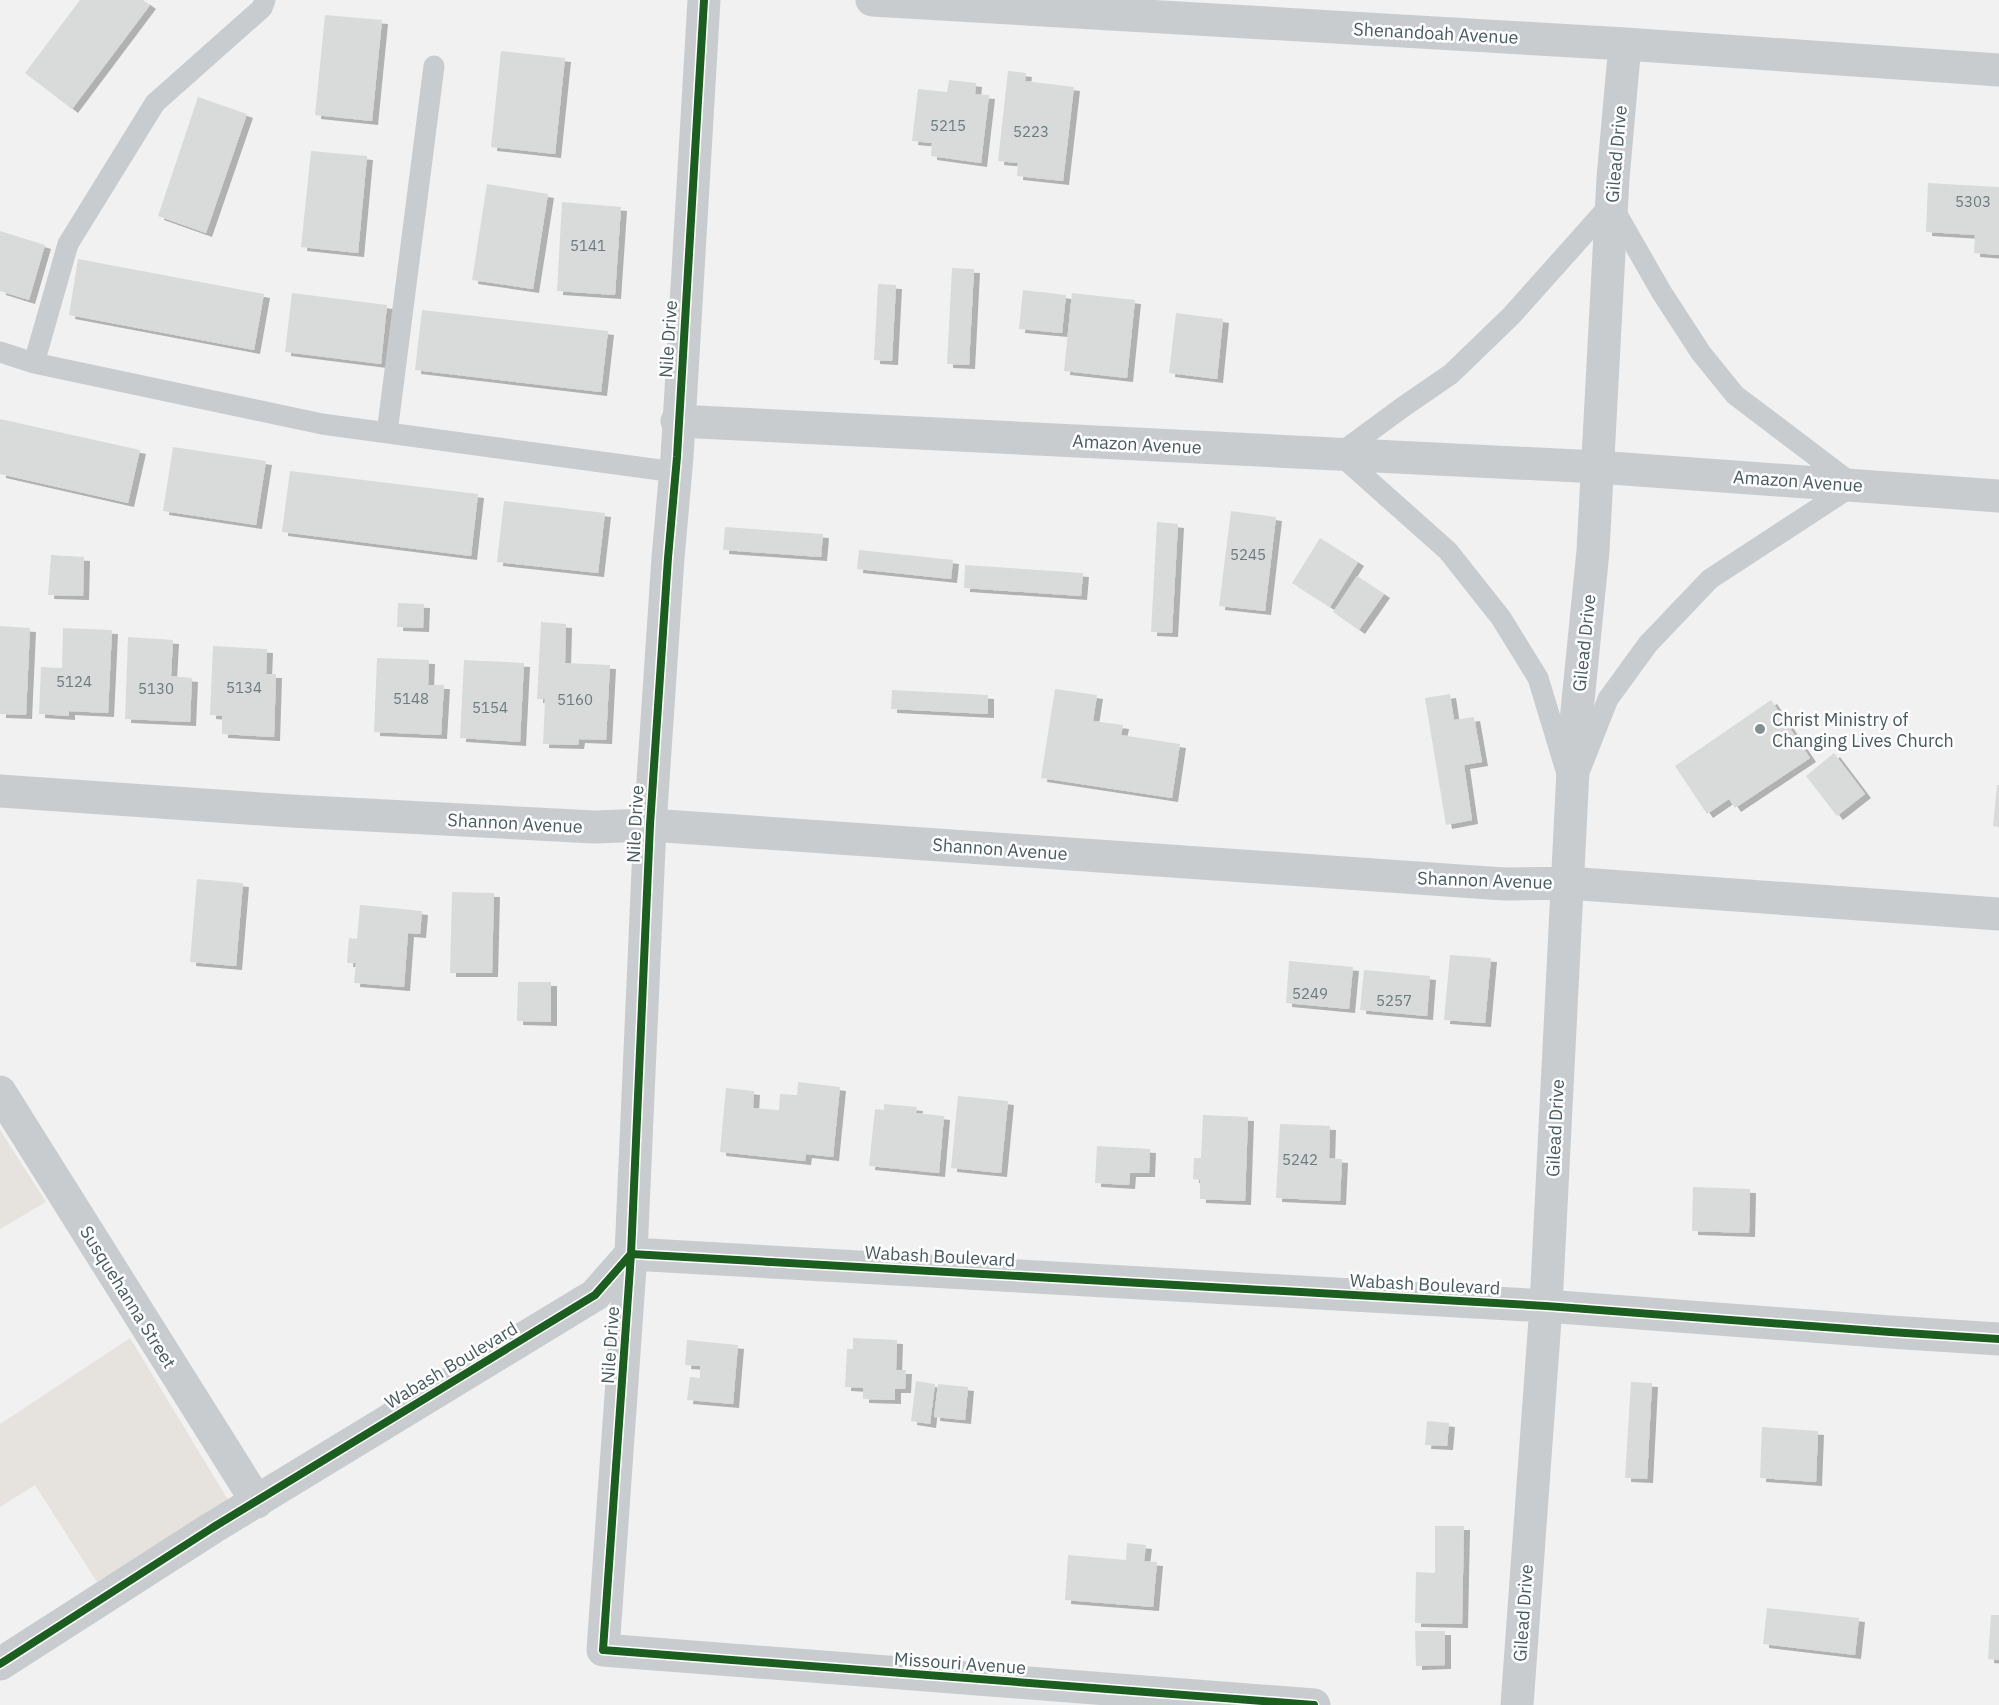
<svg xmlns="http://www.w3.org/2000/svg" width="1999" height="1705" viewBox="0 0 1999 1705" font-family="'IBM Plex Sans',sans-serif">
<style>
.commercial{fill:#e6e3df}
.building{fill:#d9dada;filter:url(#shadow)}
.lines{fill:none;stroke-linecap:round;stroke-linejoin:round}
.lane{stroke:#c8ccce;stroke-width:21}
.street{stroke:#c8ccce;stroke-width:33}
.cycleway-casing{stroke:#fff;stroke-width:11}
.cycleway{stroke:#1b5e20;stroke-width:8}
.poi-dot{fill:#838f92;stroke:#fff;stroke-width:2}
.labels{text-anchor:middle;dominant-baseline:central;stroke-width:5;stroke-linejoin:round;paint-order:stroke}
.number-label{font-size:15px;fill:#6c7b7e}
.street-label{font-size:18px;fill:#475a5f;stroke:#fff}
.poi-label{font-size:18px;fill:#475a5f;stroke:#fff;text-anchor:start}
</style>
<defs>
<filter id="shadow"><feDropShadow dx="6" dy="4" stdDeviation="0" flood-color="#0004"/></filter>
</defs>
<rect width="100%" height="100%" fill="#f2f1f1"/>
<path class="commercial" d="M 0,1130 L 46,1202 L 0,1229 Z
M 130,1338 L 230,1503 L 97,1582 L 35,1485 L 0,1507 L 0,1424 Z"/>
<path class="building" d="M 80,0 L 143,0 L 150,5 L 72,109 L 25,73 Z
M 325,15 L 382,20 L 372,121 L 315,115 Z
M 501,51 L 565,58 L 555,154 L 491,147 Z
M 1008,71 L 1026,73 L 1025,81 L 1074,87 L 1063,181 L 1017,176 L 1018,163 L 998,161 Z
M 949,80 L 976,83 L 975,94 L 989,95 L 981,163 L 931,156 L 932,143 L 912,141 L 918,89 L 947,92 Z
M 198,97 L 247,114 L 206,233 L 158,216 Z
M 311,151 L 367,156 L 358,253 L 301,247 Z
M 1928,183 L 1999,187 L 1999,255 L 1974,253 L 1975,235 L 1926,232 Z
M 487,184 L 548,194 L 533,289 L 472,280 Z
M 562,202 L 621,207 L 615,295 L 557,291 Z
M 0,231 L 45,245 L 29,300 L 0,291 Z
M 78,259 L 264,294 L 254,350 L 69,315 Z
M 952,268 L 974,269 L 969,365 L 947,364 Z
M 878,284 L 896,285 L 892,361 L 874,360 Z
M 1023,290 L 1066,295 L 1062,333 L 1019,329 Z
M 292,293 L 387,305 L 381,364 L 285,352 Z
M 1072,293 L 1135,300 L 1127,378 L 1064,371 Z
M 422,310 L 608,331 L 601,392 L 415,370 Z
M 1176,313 L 1223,319 L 1217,379 L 1169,373 Z
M 0,419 L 140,450 L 128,503 L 0,474 Z
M 173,447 L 266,461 L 256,525 L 163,511 Z
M 290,471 L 478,494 L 471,556 L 282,532 Z
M 504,501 L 605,513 L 598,573 L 497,562 Z
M 1231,511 L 1276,517 L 1265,611 L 1219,606 Z
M 1157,522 L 1178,524 L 1172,633 L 1151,632 Z
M 725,527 L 823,534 L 821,557 L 723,550 Z
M 1320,538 L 1358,562 L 1330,607 L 1292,583 Z
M 859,550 L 953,560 L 951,579 L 857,569 Z
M 51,555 L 84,557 L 83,596 L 48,595 Z
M 965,565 L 1083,573 L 1081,596 L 964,588 Z
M 1357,576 L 1384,594 L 1359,630 L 1333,612 Z
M 398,603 L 424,604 L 423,628 L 397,627 Z
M 541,622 L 566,624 L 565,663 L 610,665 L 606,740 L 579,739 L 578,745 L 543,744 L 545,699 L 537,699 Z
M 0,626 L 30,628 L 26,715 L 0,714 Z
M 63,628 L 112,630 L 108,713 L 69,711 L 69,716 L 39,714 L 41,667 L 62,668 Z
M 128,637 L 173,640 L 171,676 L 192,678 L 190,722 L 125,719 Z
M 213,646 L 267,649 L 266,674 L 276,674 L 274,737 L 222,734 L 222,716 L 210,715 Z
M 377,658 L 429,660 L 428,685 L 444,685 L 441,735 L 374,732 Z
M 464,660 L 524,663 L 520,742 L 460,738 Z
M 1055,689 L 1097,695 L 1093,721 L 1123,725 L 1121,735 L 1180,744 L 1172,798 L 1041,778 Z
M 892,690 L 988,695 L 988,714 L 891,709 Z
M 1450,694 L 1454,720 L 1474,717 L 1482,762 L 1464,765 L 1472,820 L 1446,825 L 1425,698 Z
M 1771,700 L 1810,758 L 1735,808 L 1729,799 L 1707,814 L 1675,766 Z
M 1834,753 L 1865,794 L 1837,816 L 1806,776 Z
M 1997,785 L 1999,785 L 1999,827 L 1993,826 Z
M 197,879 L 243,883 L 236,966 L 190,962 Z
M 452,892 L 494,893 L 492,973 L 450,973 Z
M 360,905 L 422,911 L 420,934 L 408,933 L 404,987 L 354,983 L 356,963 L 347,963 L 349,938 L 357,939 Z
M 1450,955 L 1491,958 L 1485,1023 L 1444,1020 Z
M 1289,961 L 1353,967 L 1349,1009 L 1286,1003 Z
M 1364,970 L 1430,976 L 1427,1016 L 1360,1010 Z
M 518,982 L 551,982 L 551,1022 L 517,1021 Z
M 798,1082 L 840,1087 L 833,1157 L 806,1154 L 805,1161 L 720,1152 L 726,1088 L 754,1091 L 753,1108 L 779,1110 L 780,1094 L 797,1095 Z
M 958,1096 L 1008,1101 L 1001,1173 L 951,1168 Z
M 884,1104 L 917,1107 L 916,1113 L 944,1116 L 939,1173 L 869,1166 L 875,1109 L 884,1110 Z
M 1203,1115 L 1248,1117 L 1245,1201 L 1200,1199 L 1200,1180 L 1193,1179 L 1194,1158 L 1201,1158 Z
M 1280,1124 L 1330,1126 L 1329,1158 L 1342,1159 L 1340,1201 L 1276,1198 Z
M 1097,1146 L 1150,1149 L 1149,1173 L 1130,1173 L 1129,1185 L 1095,1183 Z
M 1693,1187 L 1750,1189 L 1749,1233 L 1692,1231 Z
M 853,1338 L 897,1340 L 896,1370 L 906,1370 L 905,1389 L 895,1389 L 895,1400 L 863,1399 L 863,1388 L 845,1387 L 847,1349 L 853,1349 Z
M 687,1340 L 738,1345 L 733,1404 L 687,1400 L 690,1377 L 700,1378 L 700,1366 L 685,1365 Z
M 916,1381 L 935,1384 L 930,1424 L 911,1421 Z
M 1631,1382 L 1652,1383 L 1647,1479 L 1625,1478 Z
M 938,1384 L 968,1387 L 965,1420 L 934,1417 Z
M 1427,1421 L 1449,1423 L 1447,1446 L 1425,1445 Z
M 1762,1427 L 1818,1431 L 1816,1482 L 1760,1478 Z
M 1435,1526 L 1464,1526 L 1462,1624 L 1415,1623 L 1416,1572 L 1435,1573 Z
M 1127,1543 L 1146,1545 L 1144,1561 L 1157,1562 L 1153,1607 L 1065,1600 L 1068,1555 L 1126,1560 Z
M 1767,1608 L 1859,1618 L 1855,1655 L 1763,1644 Z
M 1991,1615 L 1999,1615 L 1999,1660 L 1988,1659 Z
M 1415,1631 L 1445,1631 L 1445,1665 L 1416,1666 Z"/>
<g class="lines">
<path class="lane" d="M 1611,204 L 1662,293 L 1701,353 L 1735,395 L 1854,485 L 1710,579 L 1648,644 L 1608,699 L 1572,790 L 1538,678 L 1501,618 L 1448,551 L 1339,454 L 1403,407 L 1451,374 L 1512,315 Z
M 0,352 L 34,363 L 322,424 L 675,472
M 34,363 L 68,244 L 155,103 L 262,8 L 265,0
M 387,433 L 434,66"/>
<path class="street" d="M 704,0 L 677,457 L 668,558 L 650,825 L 631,1254 L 603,1650 L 1314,1705
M 872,0 L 1625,44 L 1999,70
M 677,421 L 1597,467 L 1999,496
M 0,791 L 291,811 L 594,827 L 650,825 L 1504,884 L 1567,883 L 1999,914
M 0,1092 L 257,1502
M 0,1664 L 212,1528 L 595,1295 L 631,1254 L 1546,1306 L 1890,1332 L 1999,1339
M 1517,1705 L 1546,1306 L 1575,731 L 1593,551 L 1613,178 L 1625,44"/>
<defs>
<path id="cycleway" d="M 704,0 L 677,457 L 668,558 L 650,825 L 631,1254 L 603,1650 L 1314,1705
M 0,1664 L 212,1528 L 595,1295 L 631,1254 L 1546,1306 L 1890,1332 L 1999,1339"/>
</defs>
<use href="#cycleway" class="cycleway-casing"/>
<use href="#cycleway" class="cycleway"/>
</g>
<circle class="poi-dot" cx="1760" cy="729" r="6"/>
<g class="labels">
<g class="number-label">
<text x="948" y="125">5215</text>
<text x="1031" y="131">5223</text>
<text x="1973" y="201">5303</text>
<text x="588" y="245">5141</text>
<text x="1248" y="554">5245</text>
<text x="74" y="681">5124</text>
<text x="244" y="687">5134</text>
<text x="156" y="688">5130</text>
<text x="411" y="698">5148</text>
<text x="575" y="699">5160</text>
<text x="490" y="707">5154</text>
<text x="1310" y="993">5249</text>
<text x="1394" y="1000">5257</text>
<text x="1300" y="1159">5242</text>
</g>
<g class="street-label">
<text transform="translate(1436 33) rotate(3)">Shenandoah Avenue</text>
<text transform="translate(1616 154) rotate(-85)">Gilead Drive</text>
<text transform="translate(668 339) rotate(-86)">Nile Drive</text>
<text transform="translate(1137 444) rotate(3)">Amazon Avenue</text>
<text transform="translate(1798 481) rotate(4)">Amazon Avenue</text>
<text transform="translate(1584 643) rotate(-84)">Gilead Drive</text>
<text transform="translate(515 823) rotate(3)">Shannon Avenue</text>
<text transform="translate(635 824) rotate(-87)">Nile Drive</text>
<text transform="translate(1000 849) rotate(4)">Shannon Avenue</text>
<text transform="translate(1485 880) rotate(2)">Shannon Avenue</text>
<text transform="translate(1555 1128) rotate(-87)">Gilead Drive</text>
<text transform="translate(940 1256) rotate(3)">Wabash Boulevard</text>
<text transform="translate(1425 1284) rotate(3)">Wabash Boulevard</text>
<text transform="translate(128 1297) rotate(58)">Susquehanna Street</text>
<text transform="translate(610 1345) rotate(-86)">Nile Drive</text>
<text transform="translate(451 1365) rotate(-31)">Wabash Boulevard</text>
<text transform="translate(1523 1613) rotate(-86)">Gilead Drive</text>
<text transform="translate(960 1663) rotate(4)">Missouri Avenue</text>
</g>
<g class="poi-label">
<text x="1772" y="719">Christ Ministry of<tspan x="1772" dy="21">Changing Lives Church</tspan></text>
</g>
</g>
</svg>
